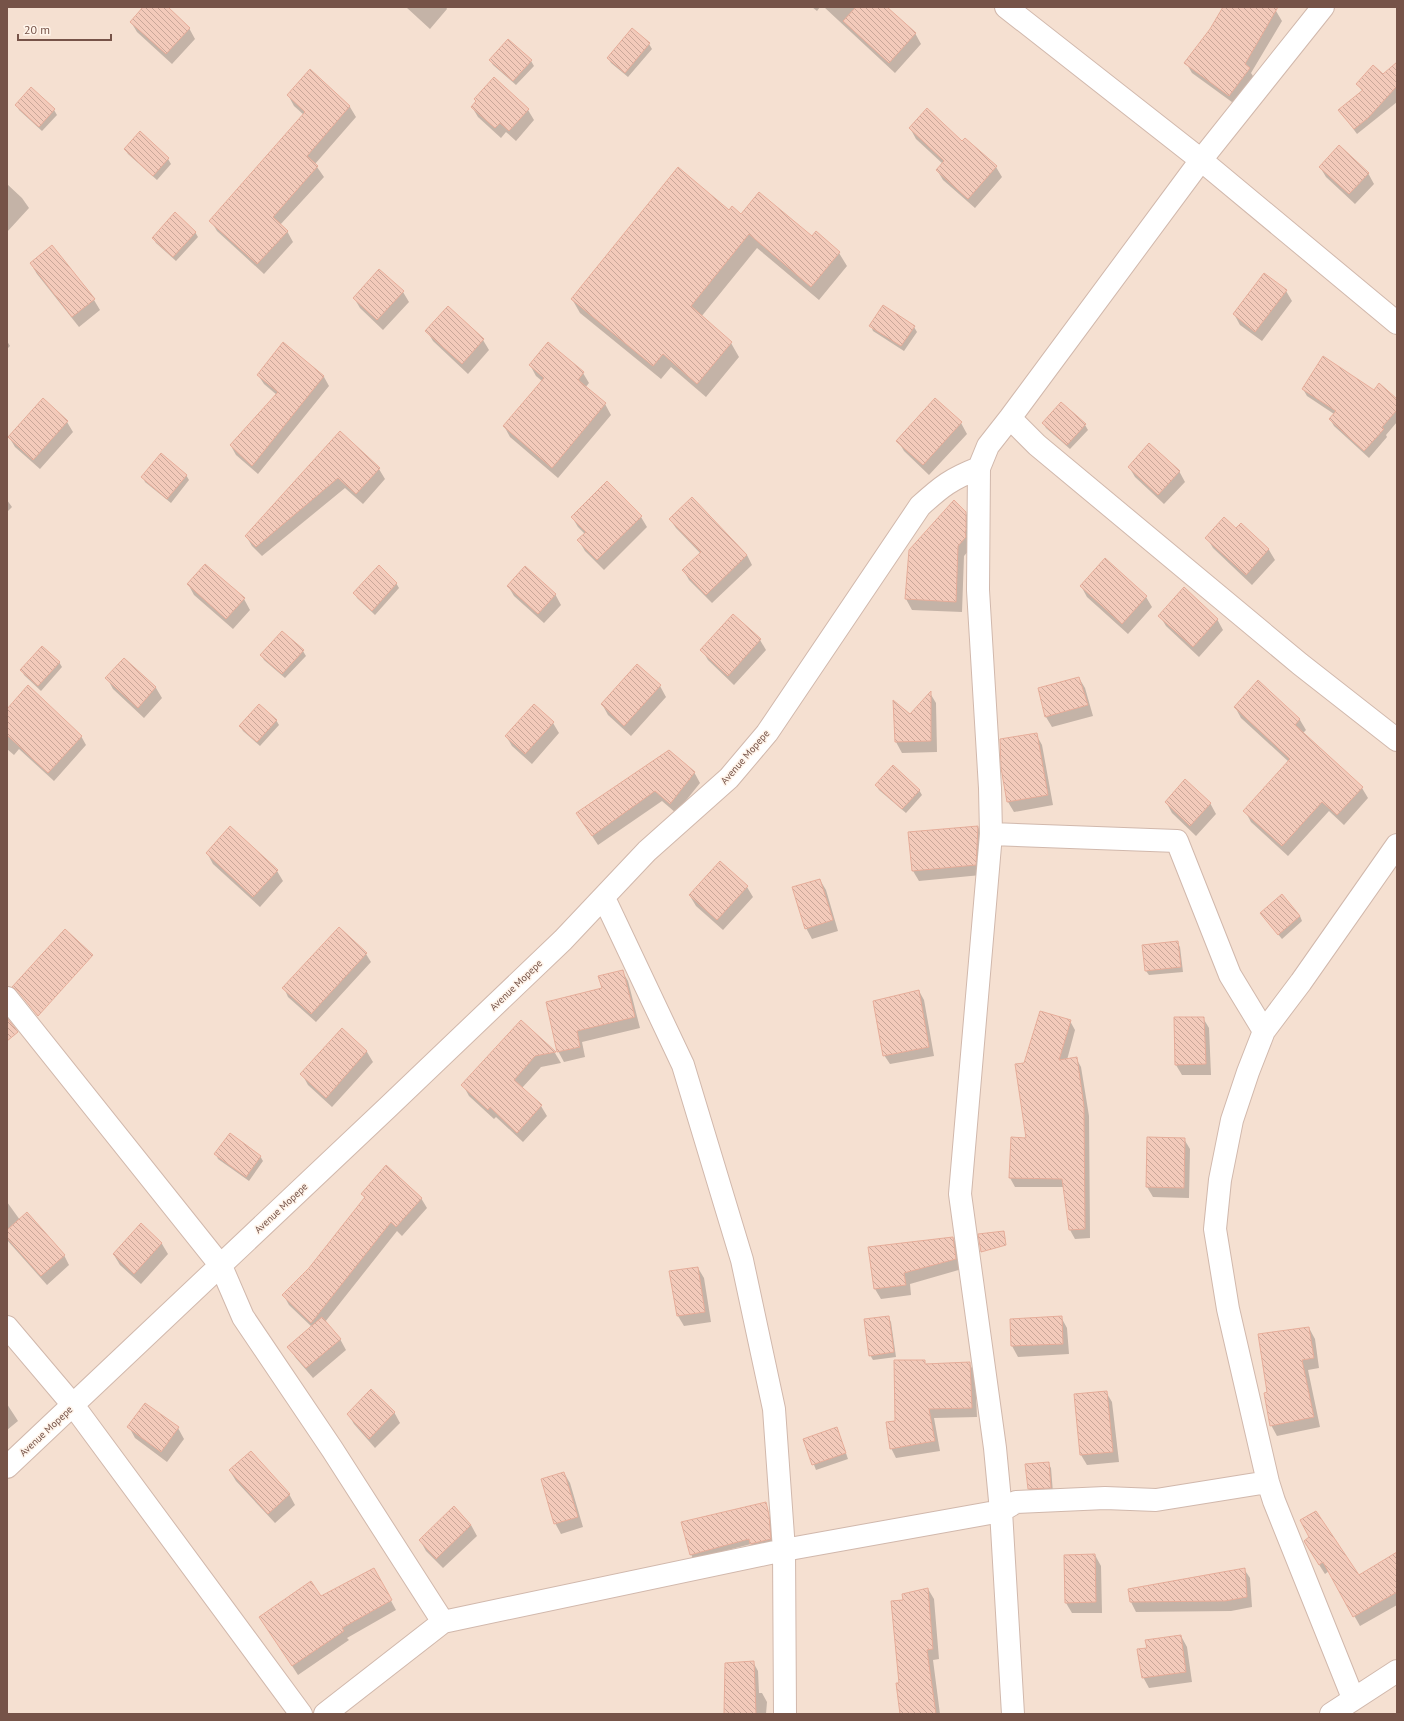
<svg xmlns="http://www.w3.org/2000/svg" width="1404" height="1721" viewBox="0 0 1404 1721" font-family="'PT Sans',sans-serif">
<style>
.residential{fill:#f5e0d1}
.shadow{fill:#0003}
.building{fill:url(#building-back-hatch);stroke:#e6ad9a}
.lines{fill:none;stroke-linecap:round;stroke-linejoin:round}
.minor-casing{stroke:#d1b8ac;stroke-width:24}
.minor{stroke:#fff;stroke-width:22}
.labels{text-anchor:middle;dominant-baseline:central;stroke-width:3;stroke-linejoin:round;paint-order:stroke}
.street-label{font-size:10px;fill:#765348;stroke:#fff4ea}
</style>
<defs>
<pattern id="building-back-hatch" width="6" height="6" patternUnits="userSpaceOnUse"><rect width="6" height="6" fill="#f3caba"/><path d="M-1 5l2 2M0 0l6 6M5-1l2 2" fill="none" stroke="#c9a799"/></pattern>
</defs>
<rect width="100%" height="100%" fill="#fdf0e3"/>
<path class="residential" d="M 7,7 L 1397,7 L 1397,1714 L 7,1714 Z"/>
<path class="shadow" d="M 144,7 L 166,7 L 189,28 L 195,39 L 172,64 L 137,32 L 131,22 Z
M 406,7 L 446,7 L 447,9 L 430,29 Z
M 812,7 L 820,7 L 817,11 Z
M 824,7 L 886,7 L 915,33 L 921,44 L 895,73 Z
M 1224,7 L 1270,7 L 1276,11 L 1282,21 L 1251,73 L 1255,79 L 1236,105 L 1192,73 L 1186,63 L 1211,30 Z
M 632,29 L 649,44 L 652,49 L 628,77 L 611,63 L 608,58 Z
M 490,60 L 531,61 L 534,66 L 516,85 L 493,65 Z
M 1373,67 L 1397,88 L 1397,102 L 1357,134 L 1340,111 L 1363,92 L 1357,84 Z
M 310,71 L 350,107 L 356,117 L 315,164 L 324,177 L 280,225 L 287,231 L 293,242 L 264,274 L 217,231 L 211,221 L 304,115 L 294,106 L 288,95 Z
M 17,105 L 54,110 L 57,115 L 42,131 L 19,110 Z
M 472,107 L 528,110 L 534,120 L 516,141 L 506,132 L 501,138 L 478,117 Z
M 910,128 L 962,142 L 996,167 L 1002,177 L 975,208 L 943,180 L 937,170 L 943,164 L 916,139 Z
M 125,149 L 168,159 L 171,164 L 157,180 L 128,154 Z
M 1320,167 L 1368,173 L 1374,184 L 1355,204 L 1326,177 Z
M 7,184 L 22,198 L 29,208 L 7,232 Z
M 729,211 L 812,237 L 839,253 L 847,266 L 819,300 L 757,248 L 701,317 L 731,343 L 739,357 L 706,397 L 671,367 L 661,379 L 580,313 L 572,299 Z
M 195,232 L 198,237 L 176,261 L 156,243 L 153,238 Z
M 52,247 L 94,300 L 100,310 L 79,327 L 37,274 L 31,264 Z
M 1286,291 L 1292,301 L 1262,341 L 1240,325 L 1234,314 Z
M 403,292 L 409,302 L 383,330 L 360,308 L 354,298 Z
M 448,307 L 483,340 L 489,350 L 468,374 L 433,341 L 427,331 Z
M 871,326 L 914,327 L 917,332 L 904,351 L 873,331 Z
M 7,341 L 10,346 L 7,349 Z
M 283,344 L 324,377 L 329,386 L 258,474 L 236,455 L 231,446 L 277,395 L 264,384 L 258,375 Z
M 530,365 L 583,373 L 589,383 L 585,388 L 605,404 L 611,415 L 558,478 L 510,437 L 504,426 L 542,381 L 536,376 Z
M 1303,389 L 1374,391 L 1397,401 L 1397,422 L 1386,435 L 1387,437 L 1369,458 L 1334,426 L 1330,419 L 1334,414 L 1307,396 Z
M 1061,403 L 1085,425 L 1088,430 L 1070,449 L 1046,428 L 1043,423 Z
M 67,422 L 73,432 L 40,469 L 15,447 L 9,437 Z
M 961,423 L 967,434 L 929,475 L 904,451 L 898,441 Z
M 340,433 L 379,469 L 385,479 L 363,504 L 345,488 L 262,556 L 252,546 L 246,536 Z
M 1129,467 L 1179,471 L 1185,482 L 1164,504 L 1135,477 Z
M 186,475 L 189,480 L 171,503 L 145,482 L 143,477 Z
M 692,498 L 747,555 L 752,565 L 712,603 L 689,580 L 684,571 L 701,554 L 676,528 L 670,519 Z
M 7,500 L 12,507 L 7,512 Z
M 965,512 L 972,523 L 971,548 L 964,556 L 962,612 L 912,610 L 906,599 L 910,550 Z
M 572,517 L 641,517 L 647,527 L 604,570 L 585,551 L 579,541 L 585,534 L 578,527 Z
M 1241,525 L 1269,550 L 1275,560 L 1252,585 L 1213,548 L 1207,538 L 1236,530 Z
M 396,583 L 399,588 L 375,615 L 357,598 L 355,593 Z
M 188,584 L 244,599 L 250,610 L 233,629 L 194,595 Z
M 508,586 L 555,594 L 561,605 L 544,623 L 514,596 Z
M 1081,586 L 1146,597 L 1152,607 L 1128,634 L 1087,597 Z
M 1160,616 L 1217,619 L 1223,630 L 1199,657 L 1166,626 Z
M 760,640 L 766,650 L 734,685 L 708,660 L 702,650 Z
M 303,651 L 306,656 L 285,678 L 264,660 L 261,655 Z
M 124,659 L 156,688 L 162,698 L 144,718 L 113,689 L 107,678 Z
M 59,662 L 62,667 L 41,691 L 24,675 L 22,670 Z
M 637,666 L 660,686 L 666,697 L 631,736 L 608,715 L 602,704 Z
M 1079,678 L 1085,688 L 1093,716 L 1052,727 L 1046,717 Z
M 1258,682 L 1300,720 L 1306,730 L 1303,733 L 1362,788 L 1368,798 L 1344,825 L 1329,811 L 1288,856 L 1251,822 L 1245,811 L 1289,762 L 1241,718 L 1235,707 Z
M 930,693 L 936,703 L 937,752 L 902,753 L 896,742 L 895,702 L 910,715 Z
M 534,705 L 553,723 L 559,733 L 532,764 L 512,746 L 506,736 Z
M 7,711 L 81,736 L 86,745 L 54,781 L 19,749 L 14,755 L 7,749 Z
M 276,720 L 279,725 L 260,746 L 243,731 L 240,726 Z
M 1036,734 L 1042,745 L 1053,805 L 1014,812 L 1008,802 Z
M 694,772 L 700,783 L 676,813 L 662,801 L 598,845 L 577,813 Z
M 876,785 L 919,790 L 922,795 L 906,813 L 879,790 Z
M 1166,802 L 1210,803 L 1216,814 L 1196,836 L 1172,813 Z
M 978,827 L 984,837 L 981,875 L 919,881 L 913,871 Z
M 207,853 L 277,871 L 283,881 L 260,907 L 213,864 Z
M 820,880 L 826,890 L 838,931 L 812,939 L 806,928 Z
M 747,887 L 753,897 L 723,930 L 696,906 L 690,896 Z
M 1261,914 L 1300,916 L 1302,921 L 1282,939 Z
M 1177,942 L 1180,947 L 1183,972 L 1149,975 L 1146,971 Z
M 366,954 L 371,962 L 316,1022 L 288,997 L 284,988 Z
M 622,971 L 628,981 L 640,1028 L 582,1042 L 585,1057 L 564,1062 L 558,1051 L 603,989 Z
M 919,991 L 924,1000 L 934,1056 L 890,1064 L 884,1055 Z
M 1203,1018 L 1209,1028 L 1211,1075 L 1182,1075 L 1176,1065 Z
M 521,1021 L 555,1053 L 561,1063 L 541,1067 L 522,1088 L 541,1106 L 547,1116 L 523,1142 L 496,1117 L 494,1119 L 469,1096 L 463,1085 Z
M 1070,1021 L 1075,1030 L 1067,1060 L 1076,1058 L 1081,1067 L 1089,1116 L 1090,1238 L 1075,1239 L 1070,1230 L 1065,1187 L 1015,1187 L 1010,1178 L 1027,1139 L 1025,1064 Z
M 342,1029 L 367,1052 L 373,1062 L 332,1107 L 308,1085 L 302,1074 Z
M 1184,1139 L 1190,1149 L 1189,1198 L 1153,1197 L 1147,1187 Z
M 216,1154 L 260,1156 L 263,1161 L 249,1181 L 218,1159 Z
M 362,1194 L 421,1198 L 427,1208 L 402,1236 L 397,1231 L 325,1322 L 340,1339 L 346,1350 L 313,1378 L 295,1357 L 289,1347 L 312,1327 L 289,1305 L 284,1296 L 310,1268 L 365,1199 Z
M 7,1202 L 20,1220 L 64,1255 L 69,1265 L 47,1285 L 7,1240 Z
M 141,1225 L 162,1244 L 168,1254 L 141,1284 L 120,1265 L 114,1255 Z
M 953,1238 L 959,1248 L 962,1269 L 910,1284 L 911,1295 L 881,1299 L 875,1289 Z
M 698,1268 L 704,1278 L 711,1322 L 684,1326 L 678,1316 L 671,1272 Z
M 888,1317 L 891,1322 L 896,1357 L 873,1360 L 870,1355 Z
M 1061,1317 L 1067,1328 L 1069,1354 L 1018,1357 L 1012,1346 L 1011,1320 Z
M 1309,1328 L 1315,1339 L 1319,1368 L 1308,1370 L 1320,1427 L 1277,1436 L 1271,1425 L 1268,1393 Z
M 924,1361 L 926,1365 L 969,1363 L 975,1373 L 977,1417 L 934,1418 L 940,1451 L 896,1458 L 891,1448 L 896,1422 Z
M 1106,1392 L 1112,1402 L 1119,1462 L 1087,1465 L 1081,1455 L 1075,1395 Z
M 7,1404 L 18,1421 L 7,1430 Z
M 145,1404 L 178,1428 L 184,1439 L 167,1462 L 135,1438 L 129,1427 Z
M 394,1412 L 400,1423 L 375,1448 L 354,1424 L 348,1414 Z
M 839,1433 L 848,1459 L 816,1470 L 804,1439 Z
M 1048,1463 L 1051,1468 L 1053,1493 L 1032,1494 L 1029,1489 Z
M 230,1471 L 289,1494 L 295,1505 L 275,1523 L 236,1481 Z
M 564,1473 L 570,1483 L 583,1527 L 561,1534 L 555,1523 Z
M 765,1503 L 771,1521 L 773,1544 L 754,1549 L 751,1544 L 693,1559 L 691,1554 Z
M 454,1508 L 471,1525 L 477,1536 L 443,1568 L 426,1551 L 420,1540 Z
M 1311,1537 L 1359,1577 L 1397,1553 L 1397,1605 L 1360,1626 L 1329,1571 L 1325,1574 L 1305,1543 Z
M 1095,1555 L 1101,1566 L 1102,1613 L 1072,1613 L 1066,1603 Z
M 1244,1569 L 1250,1578 L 1252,1607 L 1231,1611 L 1136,1612 L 1131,1602 Z
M 379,1579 L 396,1610 L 347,1638 L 349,1640 L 298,1675 L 266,1626 L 321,1598 Z
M 928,1589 L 934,1599 L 939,1659 L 933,1660 L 940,1714 L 901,1714 L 900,1683 L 904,1601 Z
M 1181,1636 L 1187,1647 L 1192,1682 L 1149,1688 L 1143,1677 L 1148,1649 Z
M 753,1662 L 758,1671 L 759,1693 L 762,1693 L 767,1702 L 766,1714 L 725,1714 Z"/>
<path class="building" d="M 143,7 L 168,7 L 190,28 L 166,54 L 130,22 Z
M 856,7 L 887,7 L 916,33 L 889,63 L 843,21 Z
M 1223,7 L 1278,7 L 1245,64 L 1250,68 L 1229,96 L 1184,63 L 1210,29 Z
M 632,28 L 650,43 L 625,73 L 607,58 Z
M 508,39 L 532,60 L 513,81 L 489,60 Z
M 1397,62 L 1397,86 L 1368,118 L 1354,129 L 1338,110 L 1363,90 L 1356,84 L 1373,65 L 1383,74 Z
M 310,69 L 350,106 L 307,156 L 318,166 L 273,217 L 288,231 L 257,264 L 209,221 L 305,112 L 287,95 Z
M 494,77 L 529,109 L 509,131 L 500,123 L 495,128 L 471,107 L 476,101 L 474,99 Z
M 31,87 L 55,109 L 39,127 L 15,105 Z
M 927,108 L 962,141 L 965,138 L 997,166 L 968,199 L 936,170 L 944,161 L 909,128 Z
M 140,131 L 169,158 L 153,176 L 124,149 Z
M 1339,145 L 1369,173 L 1349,194 L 1319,167 Z
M 678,167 L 729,210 L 732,206 L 741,214 L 759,192 L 812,236 L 816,231 L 840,252 L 811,287 L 749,234 L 691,306 L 732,342 L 697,384 L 663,354 L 653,366 L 571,299 Z
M 175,212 L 196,232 L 173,257 L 152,238 Z
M 52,245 L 95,299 L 72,317 L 30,263 Z
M 379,269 L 404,291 L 377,320 L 353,298 Z
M 1264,273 L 1287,290 L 1255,332 L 1233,314 Z
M 883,305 L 915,326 L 901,346 L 869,326 Z
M 448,306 L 484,339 L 462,364 L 425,331 Z
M 283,342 L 324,376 L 252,466 L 230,445 L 278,392 L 257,375 Z
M 548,342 L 584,372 L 578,380 L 606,403 L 552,468 L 503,426 L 544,378 L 529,365 Z
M 1323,356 L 1374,390 L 1379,383 L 1397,399 L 1397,410 L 1382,427 L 1384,429 L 1364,451 L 1329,419 L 1336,411 L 1302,389 Z
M 43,398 L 68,421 L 33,460 L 8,437 Z
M 935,398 L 962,422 L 923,465 L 896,441 Z
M 1061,402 L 1086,424 L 1067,445 L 1042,423 Z
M 340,431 L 380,468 L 356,494 L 338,478 L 256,547 L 245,536 Z
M 1149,443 L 1180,471 L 1158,495 L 1128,467 Z
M 161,453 L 187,475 L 167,499 L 141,477 Z
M 607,481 L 642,516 L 597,560 L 577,540 L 586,532 L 571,517 Z
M 692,497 L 747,555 L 706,595 L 682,570 L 701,552 L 669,519 Z
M 954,500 L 966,512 L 966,530 L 965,532 L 966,537 L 958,546 L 956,602 L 905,599 L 909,550 Z
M 1224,517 L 1236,528 L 1241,523 L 1269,549 L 1246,575 L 1205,538 Z
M 1105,558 L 1147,596 L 1122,624 L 1080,586 Z
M 205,564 L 245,598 L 226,619 L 187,584 Z
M 379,565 L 397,583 L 372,611 L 353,593 Z
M 525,566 L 556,594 L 538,614 L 507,586 Z
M 1184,587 L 1218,619 L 1193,647 L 1158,616 Z
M 733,614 L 761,639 L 728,676 L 700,650 Z
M 282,631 L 304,650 L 282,674 L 260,655 Z
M 42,646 L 60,662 L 38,686 L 20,670 Z
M 124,658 L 156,687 L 138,708 L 105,678 Z
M 637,664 L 661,685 L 624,726 L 601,704 Z
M 1079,677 L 1088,705 L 1045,717 L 1038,688 Z
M 1258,680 L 1300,719 L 1295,725 L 1363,787 L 1337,815 L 1322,802 L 1282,846 L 1243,811 L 1290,759 L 1234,707 Z
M 28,685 L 82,736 L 48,773 L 7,735 L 7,709 Z
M 931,691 L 931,741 L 895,742 L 893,700 L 910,714 Z
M 259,704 L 277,720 L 257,742 L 239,726 Z
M 534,704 L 554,722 L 525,754 L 505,736 Z
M 1037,733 L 1048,795 L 1007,802 L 1001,768 L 1000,739 Z
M 669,750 L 695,772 L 670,804 L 655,791 L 592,836 L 576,813 Z
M 893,765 L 920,790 L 902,809 L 875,785 Z
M 1185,779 L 1211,803 L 1190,826 L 1165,802 Z
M 230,826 L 278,870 L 253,897 L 206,853 Z
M 978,826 L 976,865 L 912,871 L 908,832 Z
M 720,861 L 748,886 L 717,920 L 689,895 Z
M 820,879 L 833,920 L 805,929 L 792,887 Z
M 1282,894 L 1300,916 L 1278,935 L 1260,913 Z
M 339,927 L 367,953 L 311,1014 L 282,988 Z
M 65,929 L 93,955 L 38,1016 L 17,990 L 12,987 Z
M 1178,941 L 1181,967 L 1145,971 L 1142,945 Z
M 623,970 L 635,1017 L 577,1031 L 580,1047 L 557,1052 L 546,1002 L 602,988 L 598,976 Z
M 919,990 L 929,1047 L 883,1056 L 873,1001 Z
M 1040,1011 L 1071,1020 L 1059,1060 L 1077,1057 L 1084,1106 L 1085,1229 L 1069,1230 L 1062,1179 L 1009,1178 L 1011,1137 L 1026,1138 L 1015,1064 L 1024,1063 Z
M 1174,1017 L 1204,1017 L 1206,1064 L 1175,1065 Z
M 7,1018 L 18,1032 L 7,1041 Z
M 521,1020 L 556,1052 L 535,1056 L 514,1080 L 542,1105 L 517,1133 L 490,1107 L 488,1110 L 461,1085 Z
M 342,1028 L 367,1051 L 326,1098 L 300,1074 Z
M 230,1133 L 261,1156 L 246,1177 L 214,1154 Z
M 1147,1137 L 1185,1138 L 1184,1188 L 1146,1187 Z
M 386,1165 L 422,1198 L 396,1227 L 391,1222 L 311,1323 L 282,1295 L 309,1268 L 365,1197 L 361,1194 Z
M 27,1212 L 65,1255 L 41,1276 L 7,1238 L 7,1230 Z
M 141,1223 L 162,1243 L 134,1274 L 113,1254 Z
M 1004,1231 L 1006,1245 L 981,1252 L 978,1234 Z
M 953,1237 L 956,1259 L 904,1273 L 906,1285 L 874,1289 L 868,1247 Z
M 698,1267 L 705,1312 L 677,1316 L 669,1271 Z
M 889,1316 L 894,1352 L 869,1356 L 864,1319 Z
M 1062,1316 L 1063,1344 L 1011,1346 L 1010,1319 Z
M 322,1317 L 341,1339 L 306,1368 L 287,1347 Z
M 1309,1327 L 1314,1358 L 1302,1360 L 1314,1417 L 1270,1426 L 1264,1393 L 1267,1392 L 1258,1334 Z
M 894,1360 L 925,1360 L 925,1364 L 970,1362 L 972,1408 L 929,1409 L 935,1441 L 890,1449 L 886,1422 L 895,1421 Z
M 371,1389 L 395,1412 L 369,1439 L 347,1414 Z
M 1107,1391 L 1113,1452 L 1080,1455 L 1074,1394 Z
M 145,1403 L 179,1427 L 161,1452 L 127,1427 Z
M 837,1427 L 846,1453 L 812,1465 L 803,1439 Z
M 251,1451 L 290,1494 L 268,1514 L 229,1470 Z
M 1049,1462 L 1051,1488 L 1028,1489 L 1025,1464 Z
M 564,1472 L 578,1517 L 554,1524 L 541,1479 Z
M 766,1502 L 769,1515 L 771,1539 L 750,1544 L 749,1539 L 690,1555 L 681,1522 Z
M 454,1506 L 471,1525 L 436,1559 L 419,1540 Z
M 1316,1511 L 1359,1575 L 1397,1552 L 1397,1592 L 1353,1617 L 1323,1562 L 1319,1565 L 1304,1541 L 1309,1537 L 1300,1520 Z
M 1095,1554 L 1096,1602 L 1065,1603 L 1064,1555 Z
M 374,1568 L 392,1600 L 342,1628 L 344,1631 L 292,1666 L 259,1617 L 311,1581 L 321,1596 Z
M 1245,1568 L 1247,1597 L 1225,1601 L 1130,1602 L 1128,1589 Z
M 928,1588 L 933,1649 L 927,1650 L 936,1714 L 900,1714 L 896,1683 L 899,1683 L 891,1601 L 903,1600 L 902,1594 Z
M 1181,1635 L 1186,1672 L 1142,1678 L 1137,1649 L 1147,1648 L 1145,1640 Z
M 754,1661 L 756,1714 L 724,1714 L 725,1663 Z"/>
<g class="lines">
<defs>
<path id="minor" d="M 1006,7 L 1201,160 L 1397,323
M 1010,418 L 1037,445 L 1300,664 L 1397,740
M 991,834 L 1177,841 L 1230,975 L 1264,1031
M 604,898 L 683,1065 L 742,1260 L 774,1409 L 784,1550 L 785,1714
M 7,998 L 221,1266 L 243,1317 L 332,1449 L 443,1622 L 784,1550 L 1001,1511 L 1016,1502 L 1105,1498 L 1156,1500 L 1268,1482
M 7,1327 L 73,1405 L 301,1714
M 7,1467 L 386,1109 L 563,940 L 647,851 L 729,778 L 767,733 L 920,506 C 942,486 951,479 979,468
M 1353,1698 L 1274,1501 L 1268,1482 L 1228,1309 L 1215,1229 L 1220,1180 L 1232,1120 L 1248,1072 L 1264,1031 L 1301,982 L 1397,845
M 325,1714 L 443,1622
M 1013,1714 L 1001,1511 L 995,1448 L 960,1194 L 991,834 L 990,788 L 978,590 L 979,468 L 988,446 L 1010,418 L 1201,160 L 1323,7
M 1331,1714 L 1397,1671"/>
</defs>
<use href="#minor" class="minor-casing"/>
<use href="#minor" class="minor"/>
</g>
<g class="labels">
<g class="street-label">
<text transform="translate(745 757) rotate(-49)">Avenue Mopepe</text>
<text transform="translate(516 985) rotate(-44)">Avenue Mopepe</text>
<text transform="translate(281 1208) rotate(-43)">Avenue Mopepe</text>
<text transform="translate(46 1431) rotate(-43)">Avenue Mopepe</text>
</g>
</g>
<rect width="1404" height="1721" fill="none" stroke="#765348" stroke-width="16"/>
<path d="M18 34v6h93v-6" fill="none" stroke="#765348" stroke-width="2"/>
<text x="24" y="34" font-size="12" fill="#765348" stroke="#fff4ea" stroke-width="3" paint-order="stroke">20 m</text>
</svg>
